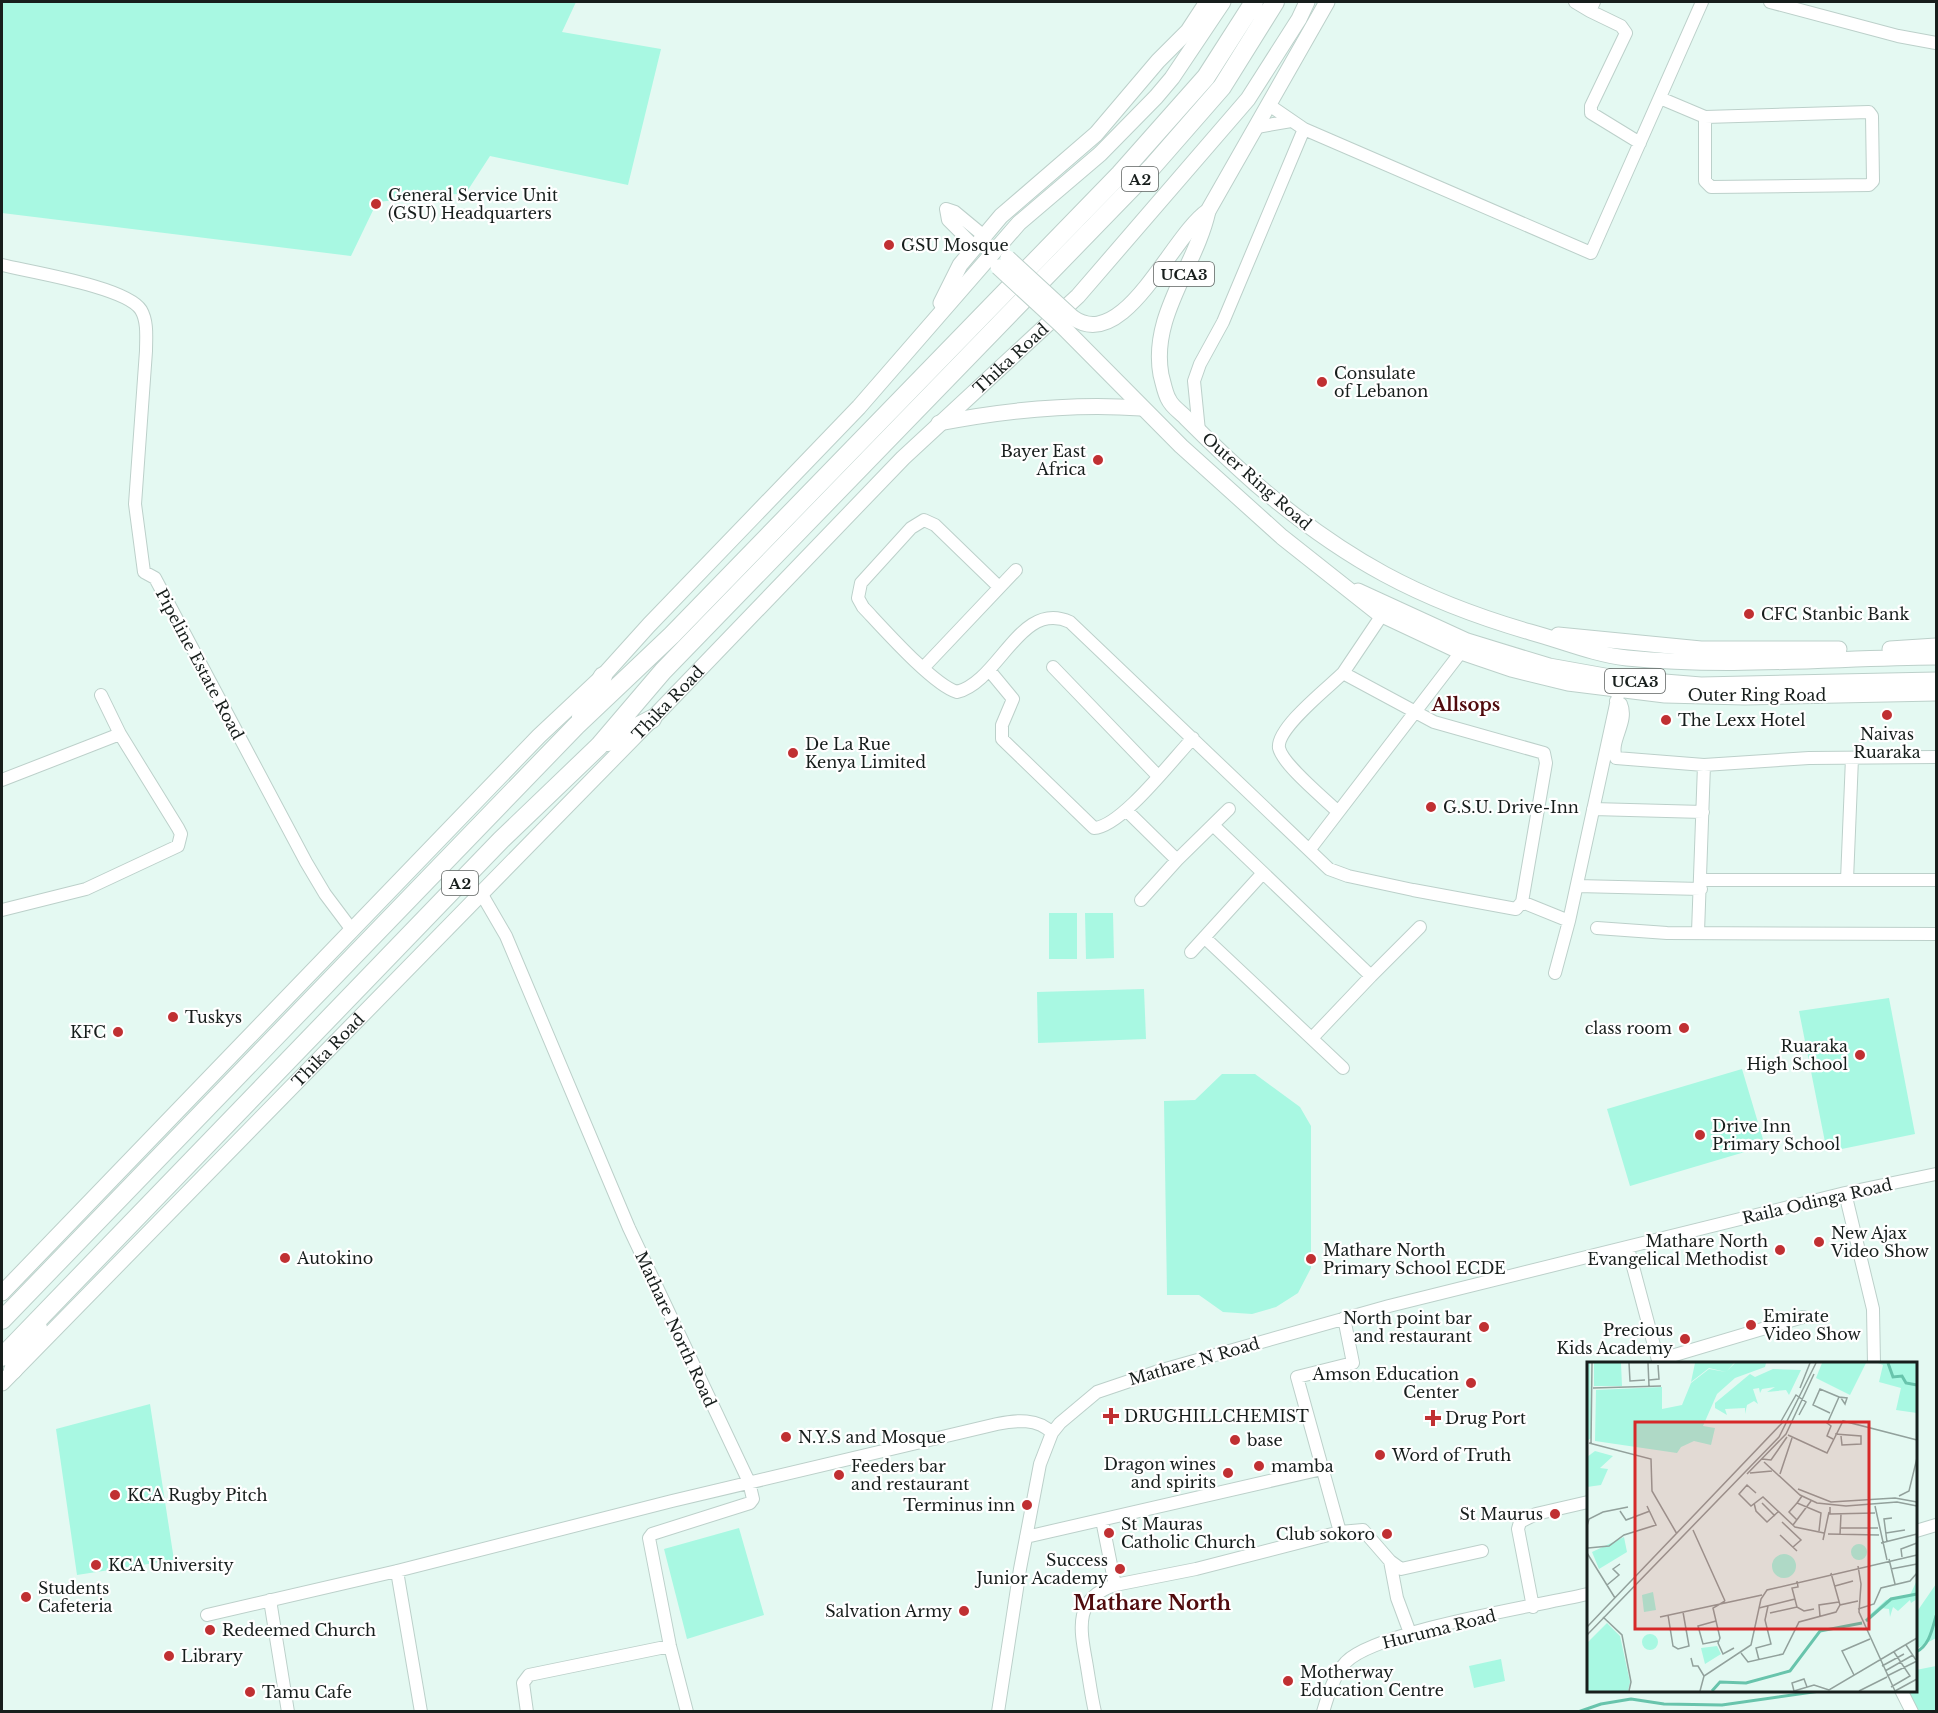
<svg xmlns="http://www.w3.org/2000/svg" width="1938" height="1713" viewBox="0 0 1938 1713" font-family="'Libre Baskerville',serif">
<style>
.green{fill:#a8f8e2}
.lines{fill:none;stroke-linecap:round;stroke-linejoin:round}
.stream{stroke:#68c4ac;stroke-width:3}
.minor-casing{stroke:#bcd0ca;stroke-width:14}
.major-casing{stroke:#bcd0ca;stroke-width:17}
.highway-casing{stroke:#bcd0ca;stroke-width:20}
.minor{stroke:#fff;stroke-width:12}
.major{stroke:#fff;stroke-width:15}
.highway{stroke:#fff;stroke-width:18}
.major-bridge-casing{stroke:#bcd0ca;stroke-width:17;stroke-linecap:butt}
.major-bridge{stroke:#fff;stroke-width:15}
.poi-dot{fill:#c03032;stroke:#fff;stroke-width:2}
.labels{text-anchor:middle;dominant-baseline:central;stroke-width:4.5;stroke-linejoin:round;paint-order:stroke}
.shield{fill:#fff;stroke:#5d6260;stroke-width:1.5}
.shield-label{font-size:15px;font-weight:bold;fill:#171e1c}
.poi-label{font-size:16px;fill:#171e1c;stroke:#fff;text-anchor:start}
.street-label{font-size:16px;fill:#171e1c;stroke:#fff}
.neighbourhood-label{font-size:18px;font-weight:bold;fill:#500b0d;stroke:#fff}
.quarter-label{font-size:20px;font-weight:bold;fill:#500b0d;stroke:#fff}
.inset-river{fill:none;stroke:#68c4ac;stroke-width:3}
.inset-road{fill:none;stroke:#92a19c;stroke-width:1.5}
.view{fill:#d62828;fill-opacity:0.15;stroke:#d62828;stroke-width:3}
.inset-edge{fill:none;stroke:#171e1c;stroke-width:3}
</style>
<rect width="100%" height="100%" fill="#e4f9f2"/>
<path class="green" d="M 2,2 L 576,2 L 562,32 L 661,49 L 628,185 L 490,156 L 466,193 L 377,202 L 351,256 L 2,213 Z
M 1049,913 L 1077,913 L 1077,959 L 1049,959 Z
M 1085,913 L 1113,913 L 1114,958 L 1086,959 Z
M 1144,989 L 1146,1039 L 1038,1043 L 1037,992 Z
M 1889,998 L 1915,1134 L 1827,1152 L 1799,1011 Z
M 1742,1069 L 1765,1146 L 1630,1186 L 1607,1109 Z
M 1222,1074 L 1255,1074 L 1300,1107 L 1311,1126 L 1311,1268 L 1298,1293 L 1276,1307 L 1252,1314 L 1223,1312 L 1199,1295 L 1167,1295 L 1164,1101 L 1195,1100 Z
M 150,1404 L 174,1560 L 77,1575 L 56,1429 Z
M 739,1528 L 764,1615 L 687,1639 L 664,1549 Z
M 1936,1584 L 1936,1638 L 1916,1649 L 1916,1613 Z
M 1501,1659 L 1505,1681 L 1474,1688 L 1469,1666 Z
M 1936,1666 L 1936,1711 L 1916,1711 L 1907,1691 L 1916,1690 L 1916,1670 Z"/>
<g class="lines">
<path class="stream" d="M 1916,1652 C 1929,1646 1932,1630 1936,1616
M 1578,1712 L 1601,1704 L 1631,1699 L 1664,1704 L 1722,1705 L 1827,1690"/>
<defs>
<path id="minor" d="M 1575,2 L 1590,11
M 1594,2 L 1590,11 L 1621,26 L 1626,33 L 1591,106 L 1591,113 L 1640,143
M 1770,2 L 1898,36 L 1936,43
M 1660,98 L 1705,117 L 1869,112 L 1872,116 L 1873,181 L 1869,185 L 1711,187 L 1705,181 L 1705,117
M 1269,105 L 1304,129 L 1591,253 L 1702,2
M 1257,127 L 1291,121
M 974,246 L 948,220 L 946,209 L 955,212 L 984,236
M 2,265 C 30,272 127,287 141,310 C 148,322 146,338 146,351 L 135,504 L 144,572 L 155,578 L 306,862 L 325,894 L 352,930
M 1199,431 L 1194,381 L 1200,364 L 1223,322 L 1304,129
M 999,587 L 935,525 L 924,520 L 911,528 L 861,583 L 858,598 L 863,607 C 882,627 933,685 957,692 C 1000,681 1020,599 1070,622 L 1329,869 L 1348,876 L 1413,890 L 1516,909 L 1522,902 L 1546,763 L 1544,753 L 1434,722 L 1343,673 L 1382,615
M 924,667 L 1016,570
M 1053,667 L 1157,775
M 989,670 L 1013,699 L 1002,725 L 1002,739 L 1094,828 C 1121,827 1172,760 1193,738
M 1616,701 L 1621,704 C 1629,722 1609,741 1616,758 L 1704,765 L 1809,758 L 1936,757
M 2,780 L 120,734
M 1593,809 L 1703,812
M 1127,811 L 1177,860
M 1338,812 C 1325,799 1283,765 1279,748 C 1276,728 1329,687 1343,673
M 1214,826 L 1371,976 L 1312,1038
M 1310,849 L 1461,652
M 1702,880 L 1936,880
M 1847,880 L 1852,758
M 1577,886 L 1701,889
M 481,893 L 506,936 L 629,1228 L 749,1482 L 753,1499 L 750,1503 L 652,1534 L 649,1538 L 670,1646 L 687,1712
M 1141,900 L 1177,860 L 1229,809
M 1522,902 L 1569,921
M 2,910 L 86,889 L 178,846 L 181,834 L 178,828 L 120,734 L 101,695
M 1597,928 L 1667,933 L 1936,934
M 1698,932 L 1704,765
M 1205,938 L 1343,1068
M 1191,952 L 1262,874
M 1555,973 L 1569,921 L 1618,695
M 1371,976 L 1420,927
M 1845,1193 L 1873,1309 L 1874,1364
M 1628,1248 L 1659,1364
M 1658,1360 L 1803,1317
M 1916,1531 L 1936,1525
M 1340,1532 L 1297,1377 L 1353,1363 L 1344,1318
M 1026,1537 L 1322,1469
M 1390,1561 L 1397,1598 L 1410,1633
M 397,1571 L 421,1712
M 1115,1585 L 1196,1569 L 1340,1532 L 1363,1530 L 1390,1561 L 1401,1569 L 1482,1551
M 270,1600 L 288,1712
M 1533,1607 L 1518,1529 L 1520,1522 L 1536,1514 L 1588,1502
M 207,1615 L 397,1571 L 672,1501 L 997,1424 C 1016,1420 1038,1418 1052,1433
M 1901,1690 L 1912,1712
M 527,1712 L 523,1683 L 529,1675 L 670,1646
M 998,1712 L 1020,1569 L 1040,1464 L 1052,1433 L 1060,1423 L 1097,1392 L 1162,1370 L 1389,1306 L 1845,1193 L 1936,1174
M 1095,1712 C 1091,1695 1089,1678 1086,1661 C 1080,1628 1074,1598 1115,1585 L 1102,1520
M 1323,1712 C 1328,1695 1334,1675 1346,1662 C 1376,1631 1540,1605 1588,1594"/>
<g id="major">
<path d="M 1208,211 C 1196,266 1150,316 1161,375 C 1163,382 1165,394 1169,400 C 1172,407 1182,413 1187,419 C 1209,441 1232,463 1256,484 C 1344,559 1419,600 1530,632 C 1563,641 1593,654 1627,658 C 1730,668 1833,658 1936,657"/>
<path d="M 941,303 L 960,265 L 1001,216 L 1096,134 L 1158,61 L 1188,31 L 1207,2"/>
<path d="M 1072,317 C 1124,355 1171,236 1208,211 L 1327,2"/>
<path d="M 1062,326 L 1181,446 L 1282,537 L 1378,613 L 1461,652 L 1511,669 L 1568,683 L 1665,695 L 1745,697 L 1936,693"/>
<path d="M 939,423 C 1006,410 1073,403 1141,408"/>
<path d="M 1358,591 L 1467,641 L 1549,666 L 1616,678 L 1701,685 L 1936,680"/>
<path d="M 1558,635 L 1701,649 L 1839,649"/>
<path d="M 1890,649 L 1936,646"/>
<path d="M 2,1293 L 539,736 L 603,676 L 649,625 L 859,407 L 1019,223 L 1100,154 L 1156,97 L 1172,78 L 1223,2"/>
<path id="s1" d="M 2,1383 L 652,719 L 903,458 L 1078,296 L 1248,99 L 1299,19 L 1307,2"/>
</g>
<path id="highway" d="M 581,717 L 603,676
M 608,742 L 652,719
M 2,1320 L 576,726 L 672,635 L 1120,174 L 1206,77 L 1254,2
M 2,1357 L 501,840 L 599,746 L 663,671 L 1153,166 L 1222,87 L 1275,2
M 13,1370 L 38,1328"/>
</defs>
<use href="#minor" class="minor-casing"/>
<use href="#major" class="major-casing"/>
<use href="#highway" class="highway-casing"/>
<use href="#minor" class="minor"/>
<use href="#major" class="major"/>
<use href="#highway" class="highway"/>
<defs>
<path id="major-bridge" d="M 1008,258 L 1072,317
M 998,267 L 1062,326"/>
</defs>
<use href="#major-bridge" class="major-bridge-casing"/>
<use href="#major-bridge" class="major-bridge"/>
</g>
<g class="poi-dot">
<circle cx="376" cy="204" r="6"/>
<circle cx="889" cy="245" r="6"/>
<circle cx="1322" cy="382" r="6"/>
<circle cx="1098" cy="460" r="6"/>
<circle cx="1749" cy="614" r="6"/>
<circle cx="1887" cy="715" r="6"/>
<circle cx="1666" cy="720" r="6"/>
<circle cx="793" cy="753" r="6"/>
<circle cx="1431" cy="807" r="6"/>
<circle cx="173" cy="1017" r="6"/>
<circle cx="1684" cy="1028" r="6"/>
<circle cx="118" cy="1032" r="6"/>
<circle cx="1860" cy="1055" r="6"/>
<circle cx="1700" cy="1135" r="6"/>
<circle cx="1819" cy="1242" r="6"/>
<circle cx="1780" cy="1250" r="6"/>
<circle cx="285" cy="1258" r="6"/>
<circle cx="1311" cy="1259" r="6"/>
<circle cx="1751" cy="1325" r="6"/>
<circle cx="1484" cy="1327" r="6"/>
<circle cx="1685" cy="1339" r="6"/>
<circle cx="1471" cy="1383" r="6"/>
<path d="M1108 1407h6v6h6v6h-6v6h-6v-6h-6v-6h6z"/>
<path d="M1430 1409h6v6h6v6h-6v6h-6v-6h-6v-6h6z"/>
<circle cx="786" cy="1437" r="6"/>
<circle cx="1235" cy="1440" r="6"/>
<circle cx="1380" cy="1455" r="6"/>
<circle cx="1259" cy="1466" r="6"/>
<circle cx="1228" cy="1473" r="6"/>
<circle cx="839" cy="1475" r="6"/>
<circle cx="115" cy="1495" r="6"/>
<circle cx="1027" cy="1505" r="6"/>
<circle cx="1555" cy="1514" r="6"/>
<circle cx="1109" cy="1533" r="6"/>
<circle cx="1387" cy="1534" r="6"/>
<circle cx="96" cy="1565" r="6"/>
<circle cx="1120" cy="1569" r="6"/>
<circle cx="26" cy="1597" r="6"/>
<circle cx="964" cy="1611" r="6"/>
<circle cx="210" cy="1630" r="6"/>
<circle cx="169" cy="1656" r="6"/>
<circle cx="1288" cy="1681" r="6"/>
<circle cx="250" cy="1692" r="6"/>
</g>
<g class="labels">
<g class="shield">
<rect x="1122" y="167" width="36" height="24" rx="4.5"/>
<rect x="1154" y="262" width="60" height="24" rx="4.5"/>
<rect x="1605" y="669" width="60" height="24" rx="4.5"/>
<rect x="442" y="871" width="36" height="24" rx="4.5"/>
</g>
<g class="shield-label">
<text x="1140" y="179">A2</text>
<text x="1184" y="274">UCA3</text>
<text x="1635" y="681">UCA3</text>
<text x="460" y="883">A2</text>
</g>
<g class="poi-label">
<text x="388" y="195">General Service Unit<tspan x="388" dy="18">(GSU) Headquarters</tspan></text>
<text x="901" y="245">GSU Mosque</text>
<text x="1334" y="373">Consulate<tspan x="1334" dy="18">of Lebanon</tspan></text>
<text x="1086" y="451" text-anchor="end">Bayer East<tspan x="1086" dy="18">Africa</tspan></text>
<text x="1761" y="614">CFC Stanbic Bank</text>
<text x="1678" y="720">The Lexx Hotel</text>
<text x="1887" y="734" text-anchor="middle">Naivas<tspan x="1887" dy="18">Ruaraka</tspan></text>
<text x="805" y="744">De La Rue<tspan x="805" dy="18">Kenya Limited</tspan></text>
<text x="1443" y="807">G.S.U. Drive-Inn</text>
<text x="185" y="1017">Tuskys</text>
<text x="1672" y="1028" text-anchor="end">class room</text>
<text x="106" y="1032" text-anchor="end">KFC</text>
<text x="1848" y="1046" text-anchor="end">Ruaraka<tspan x="1848" dy="18">High School</tspan></text>
<text x="1712" y="1126">Drive Inn<tspan x="1712" dy="18">Primary School</tspan></text>
<text x="1831" y="1233">New Ajax<tspan x="1831" dy="18">Video Show</tspan></text>
<text x="1768" y="1241" text-anchor="end">Mathare North<tspan x="1768" dy="18">Evangelical Methodist</tspan></text>
<text x="1323" y="1250">Mathare North<tspan x="1323" dy="18">Primary School ECDE</tspan></text>
<text x="297" y="1258">Autokino</text>
<text x="1763" y="1316">Emirate<tspan x="1763" dy="18">Video Show</tspan></text>
<text x="1472" y="1318" text-anchor="end">North point bar<tspan x="1472" dy="18">and restaurant</tspan></text>
<text x="1673" y="1330" text-anchor="end">Precious<tspan x="1673" dy="18">Kids Academy</tspan></text>
<text x="1459" y="1374" text-anchor="end">Amson Education<tspan x="1459" dy="18">Center</tspan></text>
<text x="1124" y="1416">DRUGHILLCHEMIST</text>
<text x="1445" y="1418">Drug Port</text>
<text x="798" y="1437">N.Y.S and Mosque</text>
<text x="1247" y="1440">base</text>
<text x="1392" y="1455">Word of Truth</text>
<text x="1216" y="1464" text-anchor="end">Dragon wines<tspan x="1216" dy="18">and spirits</tspan></text>
<text x="851" y="1466">Feeders bar<tspan x="851" dy="18">and restaurant</tspan></text>
<text x="1271" y="1466">mamba</text>
<text x="127" y="1495">KCA Rugby Pitch</text>
<text x="1015" y="1505" text-anchor="end">Terminus inn</text>
<text x="1543" y="1514" text-anchor="end">St Maurus</text>
<text x="1121" y="1524">St Mauras<tspan x="1121" dy="18">Catholic Church</tspan></text>
<text x="1375" y="1534" text-anchor="end">Club sokoro</text>
<text x="1108" y="1560" text-anchor="end">Success<tspan x="1108" dy="18">Junior Academy</tspan></text>
<text x="108" y="1565">KCA University</text>
<text x="38" y="1588">Students<tspan x="38" dy="18">Cafeteria</tspan></text>
<text x="952" y="1611" text-anchor="end">Salvation Army</text>
<text x="222" y="1630">Redeemed Church</text>
<text x="181" y="1656">Library</text>
<text x="1300" y="1672">Motherway<tspan x="1300" dy="18">Education Centre</tspan></text>
<text x="262" y="1692">Tamu Cafe</text>
</g>
<g class="street-label">
<text stroke="none"><textPath href="#s1" startOffset="1438">Thika Road</textPath></text>
<text transform="translate(1257 481) rotate(41)">Outer Ring Road</text>
<text transform="translate(200 664) rotate(62)">Pipeline Estate Road</text>
<text x="1757" y="695">Outer Ring Road</text>
<text stroke="none"><textPath href="#s1" startOffset="952">Thika Road</textPath></text>
<text stroke="none"><textPath href="#s1" startOffset="466">Thika Road</textPath></text>
<text transform="translate(1817 1201) rotate(-13)">Raila Odinga Road</text>
<text transform="translate(676 1329) rotate(65)">Mathare North Road</text>
<text transform="translate(1194 1361) rotate(-16)">Mathare N Road</text>
<text transform="translate(1439 1629) rotate(-14)">Huruma Road</text>
</g>
<g class="neighbourhood-label">
<text x="1466" y="705">Allsops</text>
</g>
<g class="quarter-label">
<text x="1152" y="1603">Mathare North</text>
</g>
</g>
<g transform="translate(1587 1362)">
<rect width="330" height="330" fill="#e4f9f2"/>
<path d="M 0,1 L 3,1 L 4,47 L 4,76 L 0,79 ZM 7,1 L 34,1 L 35,24 L 7,24 ZM 108,1 L 147,1 L 140,9 L 148,1 L 179,1 L 178,5 L 148,16 L 130,32 L 116,64 L 128,66 L 124,83 L 107,79 L 94,85 L 90,91 L 8,79 L 9,28 L 75,25 L 75,47 L 95,43 L 104,21 L 122,7 L 139,10 L 122,6 L 104,20 ZM 235,1 L 279,1 L 263,33 L 229,16 ZM 291,1 L 330,1 L 330,51 L 309,48 L 314,26 L 292,20 L 296,3 ZM 186,7 L 214,8 L 202,33 L 199,28 L 180,30 L 188,25 L 175,27 L 173,31 L 172,26 L 166,27 L 171,42 L 167,39 L 160,43 L 158,52 L 158,46 L 138,47 L 140,53 L 128,46 L 128,41 L 163,12 L 168,15 ZM 8,89 L 26,94 L 13,106 L 21,107 L 14,123 L 0,125 L 0,95 ZM 37,175 L 40,190 L 12,207 L 5,190 ZM264 190a8 8 0 1 1 16 0a8 8 0 1 1-16 0ZM185 204a12 12 0 1 1 24 0a12 12 0 1 1-24 0ZM 330,218 L 330,237 L 324,241 L 323,238 L 311,249 L 306,245 L 303,255 L 302,247 L 294,246 L 276,259 L 299,238 L 323,233 ZM 66,230 L 69,248 L 57,250 L 55,233 ZM 20,261 L 33,274 L 43,320 L 41,329 L 0,329 L 0,281 ZM55 280a8 8 0 1 1 16 0a8 8 0 1 1-16 0ZM 130,284 L 134,292 L 118,302 L 114,286 Z" fill="#a8f8e2"/>
<path class="inset-river" d="M 301,1 L 306,15 L 315,14 L 319,21 L 330,23M 279,259 L 304,237 L 330,232M 125,329 L 133,320 L 159,321 L 203,309 L 233,269 L 275,261"/>
<path class="inset-road" d="M 42,1 L 43,19 L 58,18M 61,1 L 62,24M 62,18 L 72,17 L 71,3M 6,26 L 74,24M 213,26 L 223,1M 252,35 L 260,36 L 258,42 L 254,36M 193,61 L 209,33 L 219,40 L 212,53M 240,61 L 244,64 L 240,74 L 246,77M 240,62 L 252,35 L 233,27 L 226,43 L 243,51M 248,72 L 274,74 L 274,82 L 255,83 L 254,74M 201,73 L 240,91 L 256,59 L 330,78M 2,81 L 64,97 L 65,129 L 90,172M 4,82 L 5,1M 175,97 L 184,98 L 200,75M 177,100 L 213,133 L 230,141 L 259,144 L 310,140 L 330,144M 163,111 L 185,109M 160,112 L 199,72 L 227,12M 193,112 L 205,76M 211,127 L 244,140 L 308,136 L 330,140M 169,131 L 160,123 L 152,132 L 164,144 L 176,135 L 208,165 L 237,171M 215,134 L 210,141 L 234,151 L 232,169M 312,134 L 322,129 L 330,96M 167,141 L 169,149 L 180,160 L 192,149M 175,141 L 188,154M 288,144 L 300,198M 243,145 L 243,152 L 288,151M 33,149 L 39,158 L 63,149M 210,158 L 202,150 L 210,141M 195,160 L 214,178 L 206,185M 206,163 L 224,139M 0,164 L 2,157 L 16,150 L 41,145M 253,166 L 291,166M 106,168 L 138,239M 299,171 L 318,168M 241,172 L 292,173M 193,173 L 210,189M 253,173 L 254,152M 236,178 L 242,150M 300,180 L 297,157 L 305,156M 294,181 L 330,172M 1,186 L 22,184 L 37,173 L 69,163 L 60,144M 0,191 L 28,236M 315,195 L 314,187 L 330,181M 302,197 L 308,222M 271,204 L 274,222 L 272,250 L 308,329M 304,207 L 330,202M 244,211 L 253,243M 20,223 L 32,213 L 26,207 L 33,202M 248,224 L 266,219M 138,239 L 126,246 L 133,276 L 131,281 L 136,292 L 147,286M 210,245 L 205,226 L 211,225 L 210,219M 172,246 L 208,237M 271,247 L 287,242 L 294,226 L 323,219 L 330,211M 183,251 L 210,245 L 217,249 L 227,247M 81,253 L 86,284 L 91,287 L 102,284 L 96,250M 233,254 L 232,243 L 252,240M 16,255 L 35,273 L 44,320 L 42,329M 73,255 L 175,233M 129,259 L 111,264 L 116,282 L 131,279M 0,265 L 197,59M 0,273 L 192,75 L 229,1M 319,283 L 329,298M 154,291 L 161,300 L 196,292 L 212,260 L 249,250 L 253,243 L 271,239M 104,296 L 106,304 L 111,304 L 117,314M 172,298 L 169,286 L 184,282 L 178,258 L 181,244M 295,304 L 317,292M 298,309 L 326,293M 267,313 L 255,289 L 283,277M 300,314 L 330,299M 304,325 L 323,314 L 307,290M 113,329 L 117,314 L 164,283 L 174,237 L 180,228 L 330,193M 207,329 L 227,323 L 242,328 L 330,276M 207,329 L 205,321 L 217,317 L 220,325M 272,329 L 300,315M 308,329 L 330,317"/>
<path class="view" d="M 48,60 L 282,60 L 282,267 L 48,267 Z"/>
<rect width="330" height="330" class="inset-edge"/>
</g>
<rect width="1938" height="1713" fill="none" stroke="#171e1c" stroke-width="6"/>
</svg>
